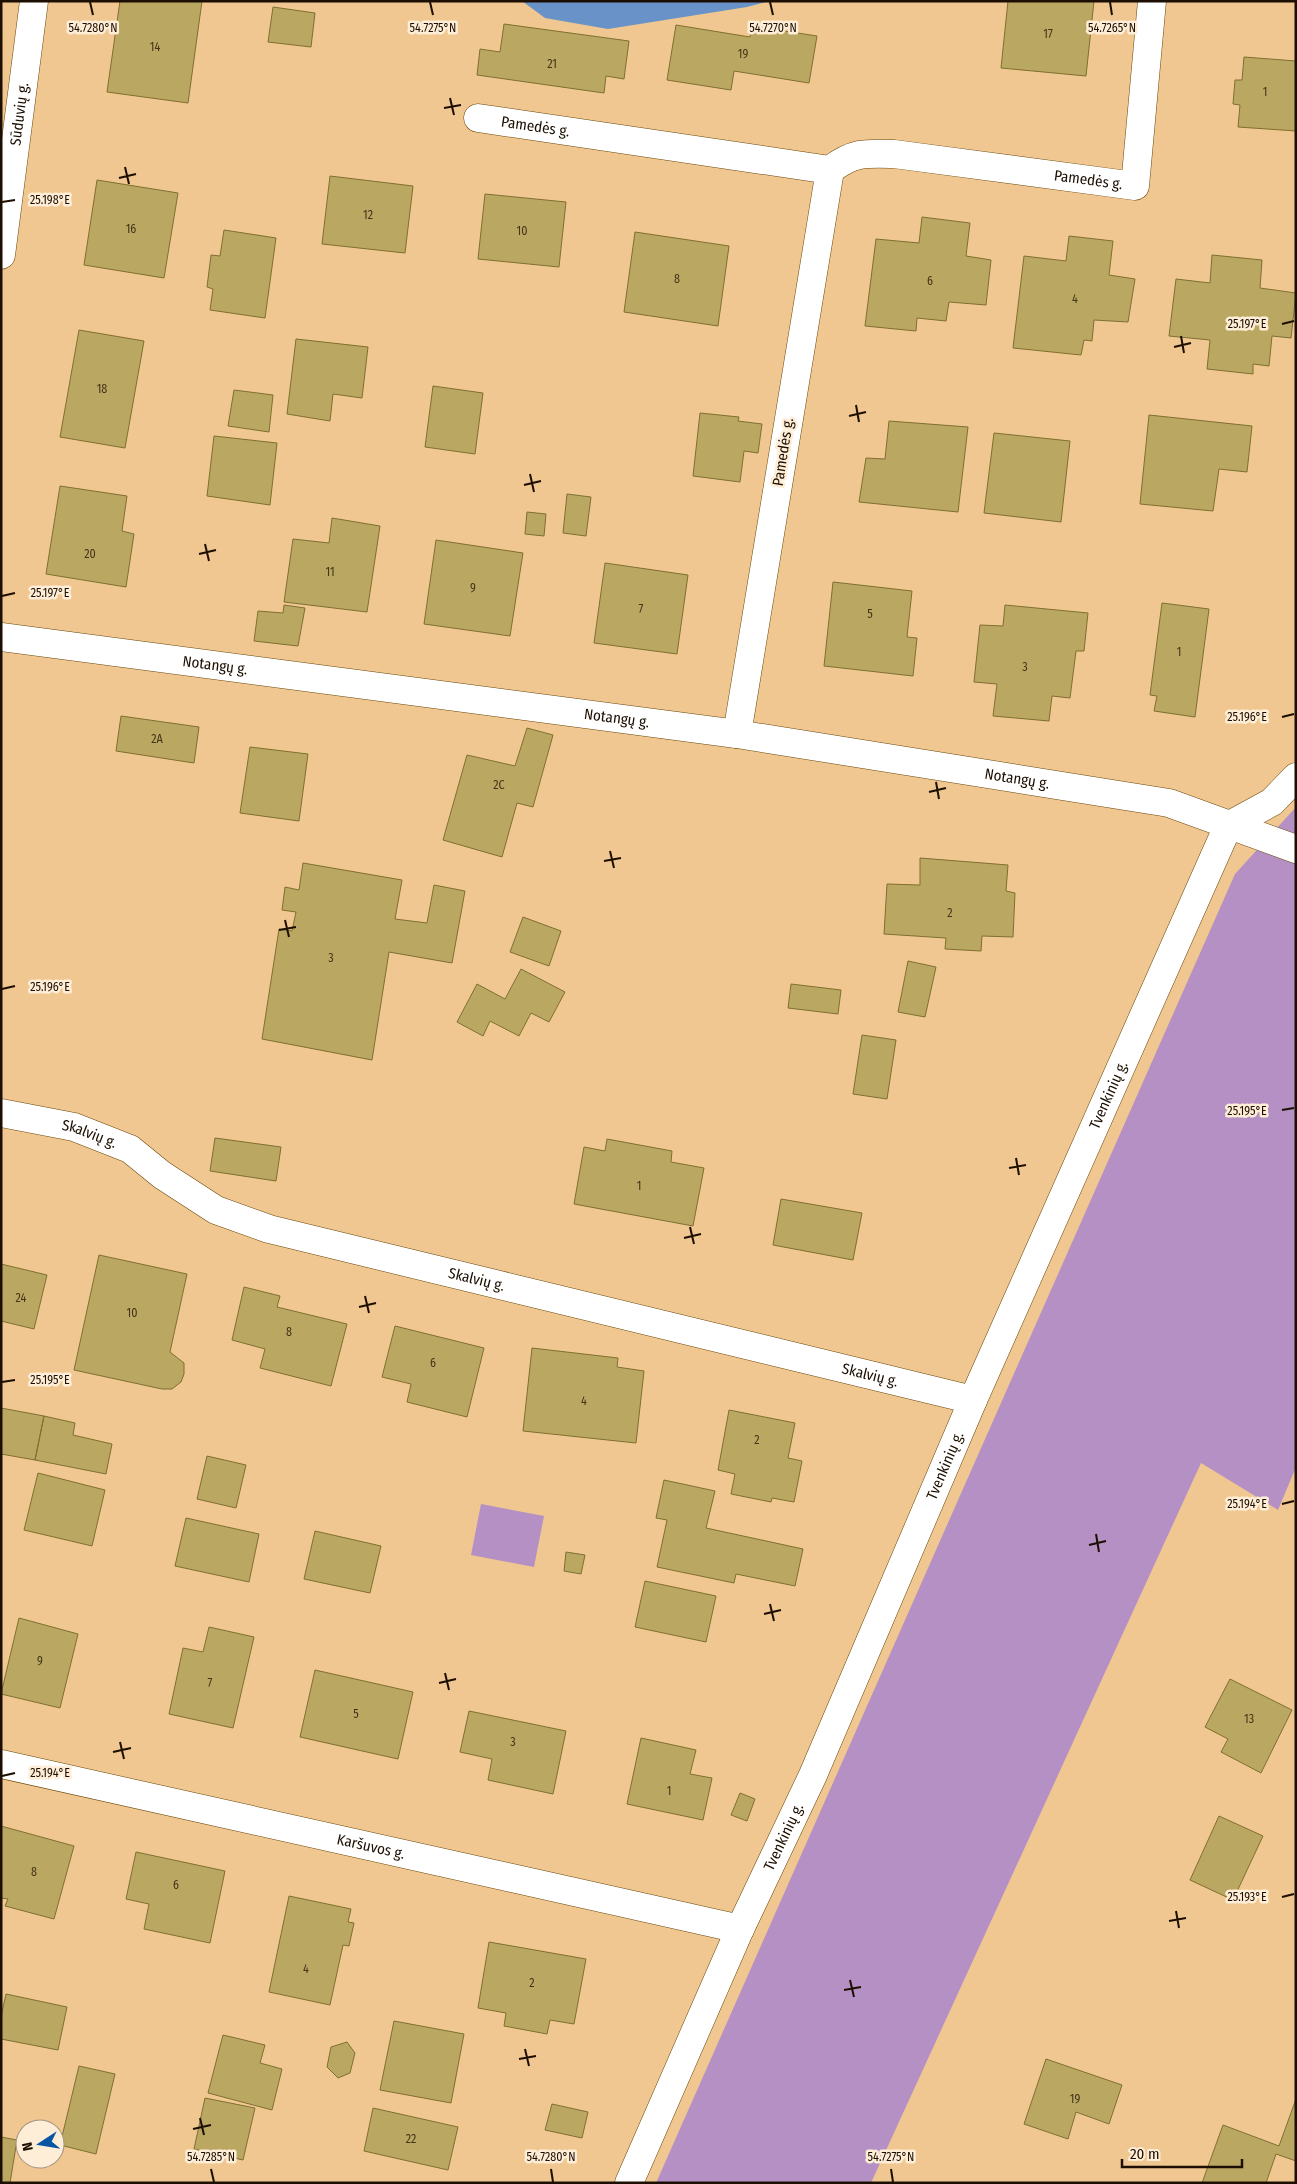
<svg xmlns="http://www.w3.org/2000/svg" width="1297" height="2184" viewBox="0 0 1297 2184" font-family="'Fira Sans Condensed',sans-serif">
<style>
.green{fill:#b490c5}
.water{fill:#6993c8}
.building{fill:#baa862;stroke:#7f6f30}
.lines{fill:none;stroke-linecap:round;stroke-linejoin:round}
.minor-casing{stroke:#69470a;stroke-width:29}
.minor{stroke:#fff;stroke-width:28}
.ticks{fill:none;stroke:#1c0e00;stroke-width:2}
.labels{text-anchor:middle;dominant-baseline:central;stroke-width:5;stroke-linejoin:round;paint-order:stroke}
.number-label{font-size:12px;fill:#443418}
.street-label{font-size:15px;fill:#1c0e00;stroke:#feedd7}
.ticks-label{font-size:12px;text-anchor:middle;fill:#1c0e00;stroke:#feedd7;stroke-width:5;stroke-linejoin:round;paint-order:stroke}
</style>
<rect width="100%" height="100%" fill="#f0c790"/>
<path class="green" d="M 1296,807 L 1296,1467 L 1278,1510 L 1201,1463 L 871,2183 L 656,2183 L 1235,874 Z
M 481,1504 L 544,1516 L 534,1567 L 471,1555 Z"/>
<path class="water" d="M 522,1 L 770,1 L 747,7 L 608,29 L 545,18 Z"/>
<path class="building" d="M 120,1 L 202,1 L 188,103 L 107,92 Z
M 1008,1 L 1094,1 L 1086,76 L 1001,68 Z
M 273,7 L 315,13 L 311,47 L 268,42 Z
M 504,24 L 629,41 L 624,79 L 606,76 L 604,93 L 477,75 L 480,49 L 500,52 Z
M 676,25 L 750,37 L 752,26 L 817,36 L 809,83 L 734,71 L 731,90 L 667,80 Z
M 1244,57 L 1296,61 L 1296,131 L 1238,127 L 1240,105 L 1233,104 L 1235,80 L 1242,80 Z
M 330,176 L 413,186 L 405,253 L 322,244 Z
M 97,180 L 178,193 L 164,278 L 84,265 Z
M 485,194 L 566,202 L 559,267 L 478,259 Z
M 922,217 L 970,223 L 966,256 L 991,260 L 986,305 L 949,302 L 946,321 L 917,318 L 916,331 L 865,326 L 876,239 L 919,243 Z
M 224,230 L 276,238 L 265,318 L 210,310 L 213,289 L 207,287 L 211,255 L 220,256 Z
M 635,232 L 729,246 L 718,326 L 624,312 Z
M 1069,236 L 1113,241 L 1109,275 L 1135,279 L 1128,322 L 1094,320 L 1092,341 L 1084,340 L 1081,355 L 1013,348 L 1024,256 L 1066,261 Z
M 1212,255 L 1262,260 L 1260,288 L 1296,293 L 1291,338 L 1272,336 L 1269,366 L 1253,364 L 1253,374 L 1207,369 L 1210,340 L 1169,336 L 1176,279 L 1210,283 Z
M 79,330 L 144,341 L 125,448 L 60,437 Z
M 296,339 L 368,347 L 362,398 L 333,394 L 330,421 L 287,414 Z
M 433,386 L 483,393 L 475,454 L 425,447 Z
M 234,390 L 273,395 L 269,432 L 228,426 Z
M 700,413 L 739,417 L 738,421 L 762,424 L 758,453 L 744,451 L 740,482 L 693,476 Z
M 1149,415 L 1252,426 L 1247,472 L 1219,469 L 1213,511 L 1140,504 Z
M 889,421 L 968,427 L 958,512 L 859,502 L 866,458 L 885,459 Z
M 994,433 L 1070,441 L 1061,522 L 984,513 Z
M 214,436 L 277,443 L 270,505 L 207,496 Z
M 60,486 L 127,496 L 122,531 L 134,534 L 126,587 L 46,574 Z
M 567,494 L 591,497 L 586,536 L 563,533 Z
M 527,512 L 546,514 L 544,536 L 525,534 Z
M 332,518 L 380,526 L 367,612 L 284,602 L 293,539 L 329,543 Z
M 436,540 L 523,553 L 510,636 L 424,624 Z
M 605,563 L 688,575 L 677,654 L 594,643 Z
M 833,582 L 912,591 L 907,637 L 917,638 L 913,676 L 824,666 Z
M 1162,603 L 1209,609 L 1195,717 L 1154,711 L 1157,696 L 1150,695 Z
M 284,605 L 305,608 L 298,646 L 254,641 L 258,611 L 283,613 Z
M 1005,605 L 1088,613 L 1084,651 L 1076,651 L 1070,698 L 1052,696 L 1049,721 L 993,716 L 997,684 L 974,682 L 980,625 L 1003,626 Z
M 121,716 L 199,727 L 194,763 L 116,751 Z
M 527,728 L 553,735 L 533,807 L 517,803 L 502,857 L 443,840 L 467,755 L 515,766 Z
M 250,747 L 308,754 L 299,821 L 240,813 Z
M 920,858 L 1008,865 L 1006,891 L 1015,893 L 1013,937 L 982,936 L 981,951 L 945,949 L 946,938 L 884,934 L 887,884 L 920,885 Z
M 303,863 L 402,880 L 395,919 L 427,923 L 434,885 L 465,891 L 452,963 L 389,952 L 372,1060 L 262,1039 L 279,929 L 292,931 L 296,912 L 282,910 L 285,887 L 299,890 Z
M 523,917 L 561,931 L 549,966 L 510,952 Z
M 908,961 L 936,967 L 925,1017 L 898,1012 Z
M 521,969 L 565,992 L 549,1022 L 531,1013 L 519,1036 L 490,1021 L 483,1036 L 457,1022 L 477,984 L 505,999 Z
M 791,984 L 841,990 L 838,1014 L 788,1008 Z
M 862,1035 L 896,1040 L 887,1099 L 853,1094 Z
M 215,1138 L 281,1147 L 276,1181 L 210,1171 Z
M 607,1139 L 672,1151 L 671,1162 L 704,1168 L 693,1226 L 574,1204 L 584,1147 L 605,1151 Z
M 781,1199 L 862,1213 L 853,1260 L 773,1245 Z
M 99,1255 L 187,1274 L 170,1352 L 184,1363 L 184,1374 L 181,1382 L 172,1389 L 162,1389 L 74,1370 Z
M 1,1264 L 47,1275 L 34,1329 L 1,1321 Z
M 244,1287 L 280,1296 L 277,1307 L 347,1324 L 331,1386 L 260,1368 L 265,1349 L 232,1340 Z
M 395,1326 L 484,1348 L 467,1417 L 407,1402 L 411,1384 L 382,1377 Z
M 532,1348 L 618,1358 L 617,1367 L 644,1371 L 636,1443 L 523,1431 Z
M 1,1408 L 44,1416 L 35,1460 L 1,1454 Z
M 729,1410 L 795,1423 L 788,1458 L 802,1461 L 794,1502 L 772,1498 L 771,1502 L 731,1494 L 735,1474 L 718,1470 Z
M 44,1416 L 75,1423 L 73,1435 L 112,1444 L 106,1474 L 35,1460 Z
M 207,1456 L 246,1465 L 236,1508 L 197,1499 Z
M 38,1473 L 105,1490 L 92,1546 L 24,1530 Z
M 664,1480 L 715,1491 L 706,1528 L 803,1549 L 795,1586 L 736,1574 L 734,1583 L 657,1567 L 667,1520 L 656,1518 Z
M 186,1518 L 259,1534 L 249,1582 L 175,1566 Z
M 315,1531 L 381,1546 L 370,1593 L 304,1579 Z
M 566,1552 L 585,1555 L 581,1574 L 564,1571 Z
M 645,1581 L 716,1596 L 706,1642 L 635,1627 Z
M 19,1618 L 78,1634 L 60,1708 L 1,1694 Z
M 209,1627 L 254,1637 L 233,1728 L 169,1714 L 183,1648 L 203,1652 Z
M 315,1670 L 413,1692 L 398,1759 L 300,1737 Z
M 1230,1679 L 1292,1710 L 1261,1773 L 1221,1752 L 1228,1739 L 1205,1727 Z
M 469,1711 L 566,1731 L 553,1794 L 488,1780 L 492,1759 L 460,1752 Z
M 641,1738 L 696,1750 L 690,1774 L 712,1778 L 703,1820 L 627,1804 Z
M 740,1793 L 755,1799 L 747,1821 L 731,1815 Z
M 1219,1816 L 1263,1836 L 1233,1900 L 1190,1880 Z
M 1,1826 L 74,1846 L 54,1919 L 5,1906 L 8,1899 L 1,1898 Z
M 136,1852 L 225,1871 L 210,1943 L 144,1929 L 149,1904 L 126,1899 Z
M 289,1896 L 351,1909 L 348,1922 L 354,1923 L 349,1946 L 343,1945 L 330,2005 L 269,1992 Z
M 489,1942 L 586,1959 L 574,2024 L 550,2020 L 547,2034 L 504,2026 L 506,2013 L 478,2008 Z
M 6,1994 L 67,2007 L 58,2050 L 1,2039 L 1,2017 Z
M 394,2021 L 464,2034 L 451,2103 L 380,2090 Z
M 223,2035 L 265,2045 L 260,2063 L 282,2069 L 272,2110 L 208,2093 Z
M 347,2042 L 355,2053 L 350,2073 L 338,2078 L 327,2067 L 331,2047 Z
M 1046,2059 L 1122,2085 L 1109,2124 L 1076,2112 L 1068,2139 L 1024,2124 Z
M 79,2066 L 115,2074 L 96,2154 L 60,2145 Z
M 205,2098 L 255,2108 L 243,2160 L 194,2149 Z
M 1296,2099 L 1296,2161 L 1276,2154 L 1266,2183 L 1202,2183 L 1223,2125 L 1279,2146 Z
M 552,2104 L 588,2112 L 582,2138 L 545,2130 Z
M 373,2108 L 458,2127 L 448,2170 L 364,2151 Z
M 1,2137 L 17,2140 L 10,2183 L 1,2183 Z"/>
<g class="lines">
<defs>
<g id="minor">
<path id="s1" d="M 478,118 L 830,170 L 737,734"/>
<path id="s2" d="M 830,170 C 853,152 866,153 894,154 L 1135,186 L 1152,1"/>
<path id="s3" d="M 1,255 L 34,1"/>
<path id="s4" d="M 1,637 L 737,734 L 1169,803 L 1296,849"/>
<path id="s5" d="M 1,1113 L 74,1127 L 130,1149 L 162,1175 L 216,1210 L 269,1229 L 973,1400"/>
<path id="s6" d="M 1,1764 L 740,1929"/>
<path id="s7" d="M 629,2183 L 740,1929 L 813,1775 L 973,1400 L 1228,826 L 1272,802 L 1296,777"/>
</g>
</defs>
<use href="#minor" class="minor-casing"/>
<use href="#minor" class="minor"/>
</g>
<path class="ticks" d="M 90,2 L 93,15M 430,2 L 433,15M 770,2 L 773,15M 1110,2 L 1112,15M 450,98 L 454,115M 444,108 L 461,105M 125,167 L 129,184M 119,178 L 136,174M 2,202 L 15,200M 1282,324 L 1294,321M 1181,336 L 1184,353M 1174,347 L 1191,343M 856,405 L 859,422M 849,416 L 866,412M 530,474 L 534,492M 524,485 L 541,481M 205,544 L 209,561M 199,554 L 216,550M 2,596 L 15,593M 1282,717 L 1294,714M 936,782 L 939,799M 929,792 L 946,788M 610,851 L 614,868M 604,861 L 621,858M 285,920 L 289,937M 279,930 L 296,927M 2,989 L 15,986M 1282,1110 L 1294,1108M 1016,1158 L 1019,1175M 1009,1168 L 1026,1165M 690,1227 L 694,1244M 684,1238 L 701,1234M 365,1296 L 369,1313M 359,1307 L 376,1303M 2,1382 L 15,1380M 1282,1504 L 1294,1501M 1096,1534 L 1099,1552M 1089,1545 L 1106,1541M 770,1604 L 774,1621M 764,1614 L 781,1610M 445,1673 L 449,1690M 439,1683 L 456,1679M 120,1742 L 124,1759M 113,1752 L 131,1748M 2,1776 L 15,1773M 1282,1897 L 1294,1894M 1176,1911 L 1179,1928M 1169,1921 L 1186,1918M 850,1980 L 854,1997M 844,1990 L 861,1987M 525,2049 L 529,2066M 519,2059 L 536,2056M 200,2118 L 204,2135M 193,2129 L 211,2125M 211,2169 L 214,2182M 551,2169 L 553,2182M 891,2169 L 893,2182"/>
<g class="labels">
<g class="number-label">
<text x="1048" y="34">17</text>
<text x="155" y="47">14</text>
<text x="743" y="54">19</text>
<text x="552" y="64">21</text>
<text x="1265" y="92">1</text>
<text x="368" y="215">12</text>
<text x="131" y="229">16</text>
<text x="522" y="231">10</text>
<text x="677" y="279">8</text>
<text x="930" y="281">6</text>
<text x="1075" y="299">4</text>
<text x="102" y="389">18</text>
<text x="90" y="554">20</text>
<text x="330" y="572">11</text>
<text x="473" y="588">9</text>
<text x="641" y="609">7</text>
<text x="870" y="614">5</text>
<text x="1179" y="652">1</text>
<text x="1025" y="667">3</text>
<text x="157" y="739">2A</text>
<text x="499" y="785">2C</text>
<text x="950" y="913">2</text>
<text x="331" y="958">3</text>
<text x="639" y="1186">1</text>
<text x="21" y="1298">24</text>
<text x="132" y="1313">10</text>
<text x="289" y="1332">8</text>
<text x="433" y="1363">6</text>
<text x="584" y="1401">4</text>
<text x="757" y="1440">2</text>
<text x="40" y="1661">9</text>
<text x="210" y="1683">7</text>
<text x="356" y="1714">5</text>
<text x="1249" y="1719">13</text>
<text x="513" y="1742">3</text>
<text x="669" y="1791">1</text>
<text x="34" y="1872">8</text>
<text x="176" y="1885">6</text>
<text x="306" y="1969">4</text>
<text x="532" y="1983">2</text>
<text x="1075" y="2099">19</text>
<text x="411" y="2139">22</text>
</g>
<g class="street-label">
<text stroke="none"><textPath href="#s3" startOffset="142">Sūduvių g.</textPath></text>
<text stroke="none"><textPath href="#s1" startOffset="58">Pamedės g.</textPath></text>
<text stroke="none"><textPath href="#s2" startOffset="264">Pamedės g.</textPath></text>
<text transform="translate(783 452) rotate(-81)">Pamedės g.</text>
<text stroke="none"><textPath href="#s4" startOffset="216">Notangų g.</textPath></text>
<text stroke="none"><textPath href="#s4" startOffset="621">Notangų g.</textPath></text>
<text stroke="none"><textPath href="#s4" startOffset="1026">Notangų g.</textPath></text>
<text stroke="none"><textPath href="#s7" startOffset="1189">Tvenkinių g.</textPath></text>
<text stroke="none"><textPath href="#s5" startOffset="91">Skalvių g.</textPath></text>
<text stroke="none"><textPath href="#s5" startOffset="510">Skalvių g.</textPath></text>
<text stroke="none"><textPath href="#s5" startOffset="915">Skalvių g.</textPath></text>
<text stroke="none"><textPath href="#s7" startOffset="784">Tvenkinių g.</textPath></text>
<text stroke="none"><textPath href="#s7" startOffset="379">Tvenkinių g.</textPath></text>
<text stroke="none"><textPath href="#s6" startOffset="379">Karšuvos g.</textPath></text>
</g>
</g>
<g class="ticks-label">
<text x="93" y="32">54.7280°N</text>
<text x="433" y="32">54.7275°N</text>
<text x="773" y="32">54.7270°N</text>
<text x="1112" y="32">54.7265°N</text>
<text x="50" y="204">25.198°E</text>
<text x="1247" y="328">25.197°E</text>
<text x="50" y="597">25.197°E</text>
<text x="1247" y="721">25.196°E</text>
<text x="50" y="991">25.196°E</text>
<text x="1247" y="1115">25.195°E</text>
<text x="50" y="1384">25.195°E</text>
<text x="1247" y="1508">25.194°E</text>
<text x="50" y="1777">25.194°E</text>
<text x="1247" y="1901">25.193°E</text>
<text x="211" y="2161">54.7285°N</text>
<text x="551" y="2161">54.7280°N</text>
<text x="891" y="2161">54.7275°N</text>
</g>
<rect width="1297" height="2184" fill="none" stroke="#1c0e00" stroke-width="5"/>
<g transform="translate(40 2144) rotate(258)"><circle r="24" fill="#feedd7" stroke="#a49481"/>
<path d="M0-4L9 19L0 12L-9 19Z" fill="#0755a3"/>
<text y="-8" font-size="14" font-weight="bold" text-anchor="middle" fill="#1c0e00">N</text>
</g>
<path d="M1122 2159v8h120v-8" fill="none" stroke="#1c0e00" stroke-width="2.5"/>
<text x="1130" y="2159" font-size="15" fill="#1c0e00" stroke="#feedd7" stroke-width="4" paint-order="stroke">20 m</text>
</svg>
